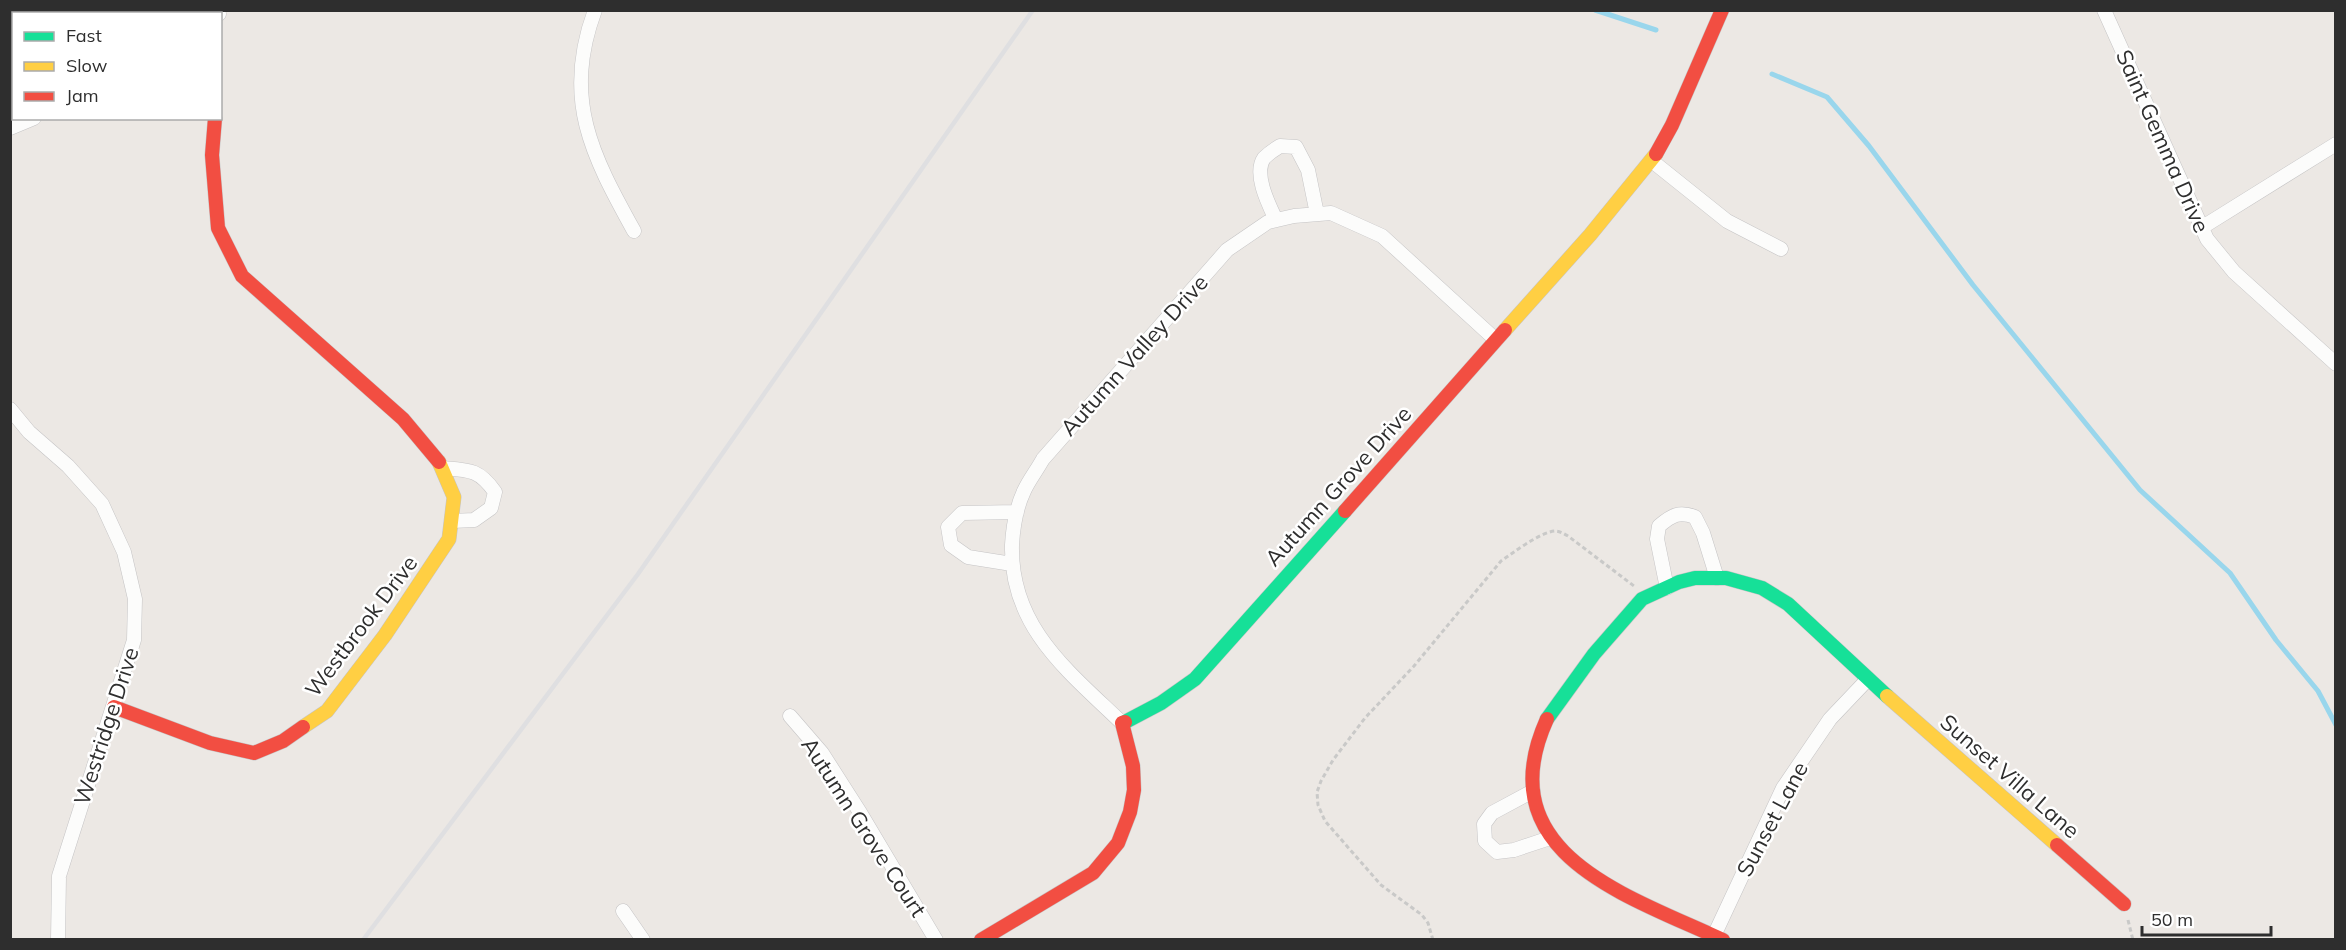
<svg xmlns="http://www.w3.org/2000/svg" width="2346" height="950" viewBox="0 0 2346 950" font-family="Mulish,sans-serif">
<style>
.lines{fill:none;stroke-linecap:round;stroke-linejoin:round}
.stream{stroke:#99d6ec;stroke-width:5}
.street-casing{stroke:#c5c4c5;stroke-width:15}
.fast-casing{stroke:#c5c4c5;stroke-width:15}
.slow-casing{stroke:#c5c4c5;stroke-width:15}
.jam-casing{stroke:#c5c4c5;stroke-width:15}
.path{stroke:#c9c9c8;stroke-width:3;stroke-dasharray:4.5 3;stroke-linecap:butt}
.street{stroke:#fcfcfb;stroke-width:14}
.fast{stroke:#16e098;stroke-width:14}
.slow{stroke:#ffcf43;stroke-width:14}
.jam{stroke:#f24e42;stroke-width:14}
.rail{stroke:#dfdfe1;stroke-width:4.5}
.labels{text-anchor:middle;dominant-baseline:central;stroke-width:5;stroke-linejoin:round;paint-order:stroke}
.street-label{font-size:22px;fill:#2e2e2e;stroke:#fff}
</style>
<rect width="100%" height="100%" fill="#ece8e4"/>
<g class="lines">
<path class="stream" d="M 1595,10 L 1656,30
M 1772,74 L 1827,97 L 1869,146 L 1973,285 L 2140,490 L 2230,573 L 2276,640 L 2318,691 L 2336,725"/>
<defs>
<path id="street" d="M 218,10 L 219,14
M 595,10 C 562,99 592,155 634,231
M 2104,10 L 2207,239 L 2234,272 L 2336,364
M 10,128 L 34,118
M 1652,161 L 1727,221 L 1781,249
M 1276,220 C 1269,205 1253,174 1264,158 C 1268,154 1275,149 1280,146 L 1296,147 L 1308,170 L 1317,214
M 2201,228 L 2336,144
M 10,409 L 29,432 L 68,466 L 102,504 L 124,552 L 135,599 L 134,640 L 59,876 L 58,940
M 442,468 C 469,470 479,469 495,492 L 491,508 L 474,520 L 452,521
M 1012,564 L 968,557 L 951,545 L 948,527 L 962,513 L 1017,512
M 1667,588 L 1657,539 L 1659,526 C 1672,515 1679,511 1695,517 L 1703,533 L 1717,578
M 790,716 L 822,753 L 861,814 L 936,940
M 1122,723 C 1068,671 1010,627 1012,545 C 1013,527 1016,508 1024,491 C 1029,480 1037,470 1043,459 L 1227,250 L 1268,222 L 1294,216 L 1331,213 L 1382,236 L 1496,340
M 1533,791 L 1492,813 L 1484,824 L 1485,841 L 1497,852 L 1514,850 L 1550,838
M 623,911 L 643,940
M 1712,940 L 1783,788 L 1830,719 L 1868,679"/>
<path id="fast" d="M 1547,719 L 1594,654 L 1642,599 L 1679,582 L 1695,578 L 1726,578 L 1762,588 L 1788,604 L 1887,696
M 1125,722 L 1161,703 L 1195,679 L 1345,511"/>
<path id="slow" d="M 1505,330 L 1590,235 L 1656,154
M 1887,696 L 2057,845
M 303,727 L 327,711 L 385,635 L 449,539 L 454,497 L 439,462"/>
<path id="jam" d="M 215,118 L 212,155 L 218,228 L 242,276 L 403,419 L 439,462
M 1656,154 L 1672,125 L 1722,10
M 1345,511 L 1505,330
M 114,707 L 210,743 L 254,753 L 283,741 L 303,727
M 1547,719 C 1486,854 1629,896 1723,940
M 2057,845 L 2124,904
M 981,940 L 1093,873 L 1118,843 L 1130,812 L 1134,790 L 1133,766 L 1122,723 L 1125,722"/>
</defs>
<use href="#street" class="street-casing"/>
<use href="#fast" class="fast-casing"/>
<use href="#slow" class="slow-casing"/>
<use href="#jam" class="jam-casing"/>
<path class="path" d="M 2128,920 L 2133,940
M 1433,940 L 1428,923 L 1422,915 L 1381,885 L 1325,821 L 1318,805 L 1317,792 L 1321,781 L 1333,760 L 1365,718 L 1414,666 L 1501,561 C 1513,553 1540,532 1555,531 C 1560,531 1564,534 1568,536 L 1634,586"/>
<use href="#street" class="street"/>
<use href="#fast" class="fast"/>
<use href="#slow" class="slow"/>
<use href="#jam" class="jam"/>
<path class="rail" d="M 363,940 L 638,574 L 1033,10"/>
</g>
<g class="labels">
<g class="street-label">
<text transform="translate(2163 141) rotate(66)">Saint Gemma Drive</text>
<text transform="translate(1134 355) rotate(-48)">Autumn Valley Drive</text>
<text transform="translate(1338 486) rotate(-48)">Autumn Grove Drive</text>
<text transform="translate(361 626) rotate(-53)">Westbrook Drive</text>
<text transform="translate(106 726) rotate(-72)">Westridge Drive</text>
<text transform="translate(2010 776) rotate(41)">Sunset Villa Lane</text>
<text transform="translate(1772 819) rotate(-62)">Sunset Lane</text>
<text transform="translate(864 827) rotate(57)">Autumn Grove Court</text>
</g>
</g>
<rect width="2346" height="950" fill="none" stroke="#2e2e2e" stroke-width="24"/>
<rect x="12" y="12" width="210" height="108" fill="#ffffff" stroke="#ababab" stroke-width="1.5"/>
<rect x="24" y="32" width="30" height="9" fill="#16e098" stroke="#ababab" stroke-width="1.5"/>
<text x="66" y="42" font-size="18" fill="#2e2e2e">Fast</text>
<rect x="24" y="62" width="30" height="9" fill="#ffcf43" stroke="#ababab" stroke-width="1.5"/>
<text x="66" y="72" font-size="18" fill="#2e2e2e">Slow</text>
<rect x="24" y="92" width="30" height="9" fill="#f24e42" stroke="#ababab" stroke-width="1.5"/>
<text x="66" y="102" font-size="18" fill="#2e2e2e">Jam</text>
<path d="M2142 926v9h129v-9" fill="none" stroke="#2e2e2e" stroke-width="3"/>
<text x="2151" y="926" font-size="18" fill="#2e2e2e" stroke="#ffffff" stroke-width="4.5" paint-order="stroke">50 m</text>
</svg>
